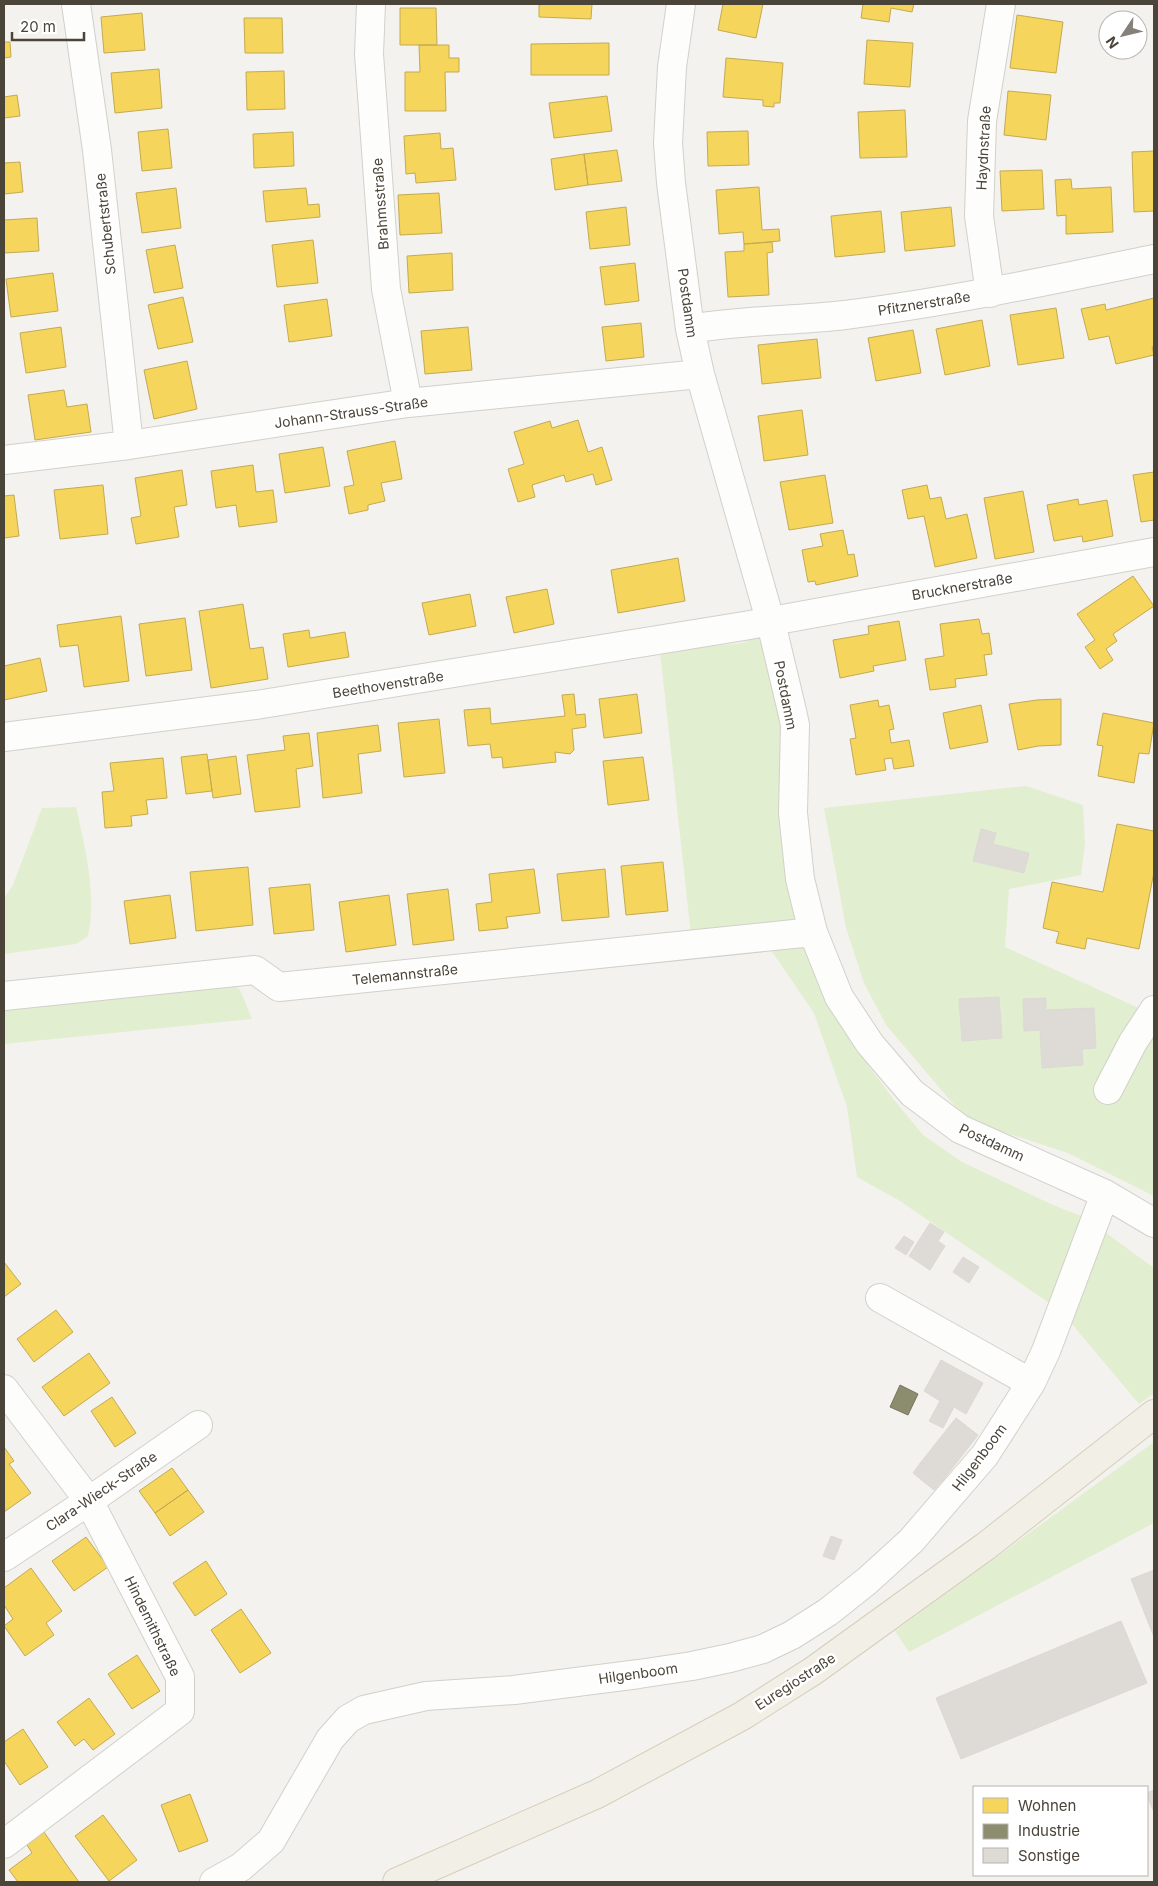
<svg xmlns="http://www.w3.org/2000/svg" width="1158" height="1886" viewBox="0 0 1158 1886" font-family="Inter,sans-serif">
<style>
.green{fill:#e1eecf}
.homes{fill:#f6d55c;stroke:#c3aa52}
.industry{fill:#8c8c6e;stroke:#78765e}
.building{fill:#dedbd6;stroke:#dcd9d4}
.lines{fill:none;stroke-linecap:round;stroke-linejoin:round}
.minor-casing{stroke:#d2d0cb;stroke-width:30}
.major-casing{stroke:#d6cebb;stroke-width:30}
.minor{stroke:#fdfdfc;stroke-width:28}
.major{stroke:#f2efe6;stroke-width:28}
.labels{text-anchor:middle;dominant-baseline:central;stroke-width:5;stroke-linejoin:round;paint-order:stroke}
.street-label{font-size:14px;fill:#4b4439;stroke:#fff}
</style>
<rect width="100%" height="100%" fill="#f4f2ee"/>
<path class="green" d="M 772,627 L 813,932 L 835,1000 L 857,1050 L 894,1100 L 923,1135 L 962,1162 L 1053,1205 L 1084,1217 L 1154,1268 L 1154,1393 L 1139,1404 L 1061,1311 L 900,1201 L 857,1177 L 847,1107 L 814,1013 L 762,937 L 692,945 L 660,651 L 743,643 Z
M 1026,786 L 1083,805 L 1085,843 L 1081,875 L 1009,889 L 1005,947 L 1154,1015 L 1154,1196 L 1068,1153 L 967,1120 L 886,1025 L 864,983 L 846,928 L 824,808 Z
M 76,807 C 85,847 97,895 88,936 L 76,944 L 4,954 L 4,898 L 13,885 L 42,808 Z
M 223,973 L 240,990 L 252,1019 L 4,1044 L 4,996 Z
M 1154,1442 L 1154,1523 L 909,1652 L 895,1631 Z"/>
<path class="homes" d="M 539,4 L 592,4 L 591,19 L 539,17 Z
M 723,4 L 763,4 L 756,38 L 718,30 Z
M 863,4 L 914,4 L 912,12 L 891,8 L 889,22 L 861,18 Z
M 400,8 L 436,8 L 437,45 L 400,45 Z
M 142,13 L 145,50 L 104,53 L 101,17 Z
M 1017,15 L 1063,22 L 1056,73 L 1010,68 Z
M 244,18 L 282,18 L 283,53 L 245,53 Z
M 867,40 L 913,43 L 910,87 L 864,84 Z
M 4,42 L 10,42 L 11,57 L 4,58 Z
M 609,43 L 609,75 L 531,75 L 531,44 Z
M 419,45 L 449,45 L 449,58 L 459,58 L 459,72 L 445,72 L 446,111 L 405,111 L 405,72 L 420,72 Z
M 726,58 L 783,63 L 780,103 L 774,103 L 774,107 L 763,106 L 763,100 L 723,97 Z
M 159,69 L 162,108 L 115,113 L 111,73 Z
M 284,71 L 285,109 L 247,110 L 246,72 Z
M 1008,91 L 1051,95 L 1046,140 L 1004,135 Z
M 17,95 L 20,116 L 4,118 L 4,97 Z
M 607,96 L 612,131 L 554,138 L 549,103 Z
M 905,110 L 907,157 L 860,158 L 858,112 Z
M 168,129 L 172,168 L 142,171 L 138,132 Z
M 748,131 L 749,165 L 708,166 L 707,132 Z
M 293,132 L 294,166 L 254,168 L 253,134 Z
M 440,133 L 441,149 L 453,148 L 456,180 L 416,183 L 415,173 L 406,174 L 404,136 Z
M 617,150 L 622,181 L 588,185 L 584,154 Z
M 1154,151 L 1154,211 L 1134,212 L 1132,152 Z
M 584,154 L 588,185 L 555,190 L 551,159 Z
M 20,162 L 23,192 L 4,194 L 4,163 Z
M 1042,170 L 1044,209 L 1002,211 L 1000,171 Z
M 1071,179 L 1072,189 L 1111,187 L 1113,232 L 1066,234 L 1066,215 L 1057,216 L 1055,180 Z
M 759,187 L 762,230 L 779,229 L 780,241 L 744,244 L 743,232 L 719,234 L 716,190 Z
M 176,188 L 181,228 L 142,233 L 136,193 Z
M 306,188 L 308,205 L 319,204 L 320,217 L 266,222 L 263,191 Z
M 439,193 L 442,233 L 400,235 L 398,195 Z
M 626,207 L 630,245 L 590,249 L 586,212 Z
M 951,207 L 955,246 L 905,251 L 901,212 Z
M 881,211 L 885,252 L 835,257 L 831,216 Z
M 37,218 L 39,251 L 4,253 L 4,220 Z
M 313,240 L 318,283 L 277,287 L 272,245 Z
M 772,242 L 773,252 L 767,253 L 769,295 L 728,297 L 725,252 L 744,251 L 744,244 Z
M 175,245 L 183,288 L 154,293 L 146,250 Z
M 452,253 L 453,290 L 409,293 L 407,256 Z
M 635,263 L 639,301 L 605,305 L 600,267 Z
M 53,273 L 58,311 L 11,317 L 6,279 Z
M 183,297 L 193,342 L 158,349 L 148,305 Z
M 1154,298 L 1154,346 L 1152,347 L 1154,355 L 1116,364 L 1109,336 L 1089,340 L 1081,309 L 1105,304 L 1106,310 Z
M 327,299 L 332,336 L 289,342 L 284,305 Z
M 1056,308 L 1064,358 L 1018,365 L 1010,315 Z
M 982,320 L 990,366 L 945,375 L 936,329 Z
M 641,323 L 644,357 L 606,361 L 602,327 Z
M 61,327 L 66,367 L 26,373 L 20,333 Z
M 468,327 L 472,370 L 425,374 L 421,331 Z
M 913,330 L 921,373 L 876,381 L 868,338 Z
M 817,339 L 821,378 L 762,384 L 758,345 Z
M 187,361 L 197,409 L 154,419 L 144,370 Z
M 64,390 L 67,407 L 87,404 L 91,432 L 35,440 L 28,395 Z
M 802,410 L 808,455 L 764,461 L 758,416 Z
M 578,420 L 588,452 L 602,447 L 612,480 L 596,485 L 593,474 L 566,482 L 564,475 L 532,485 L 535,497 L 518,502 L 508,469 L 524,464 L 514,432 L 550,421 L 552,428 Z
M 395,441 L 402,479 L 381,483 L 385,501 L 368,505 L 368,510 L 349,514 L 344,487 L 354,485 L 347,451 Z
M 323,447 L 330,486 L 285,493 L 279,454 Z
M 253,465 L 256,492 L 273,490 L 277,522 L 239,527 L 236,505 L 216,508 L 211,471 Z
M 182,470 L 187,505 L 174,507 L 179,537 L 136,544 L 131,518 L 141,516 L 135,478 Z
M 1154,472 L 1154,520 L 1141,522 L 1133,475 Z
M 825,475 L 833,523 L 789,530 L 780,482 Z
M 103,485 L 108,534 L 60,539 L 54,490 Z
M 927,485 L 930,499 L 941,497 L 946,519 L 967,514 L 977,558 L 935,567 L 924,516 L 908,519 L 902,490 Z
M 1023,491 L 1034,552 L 995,559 L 984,498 Z
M 14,495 L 19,536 L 4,538 L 4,496 Z
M 1078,499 L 1079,505 L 1107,500 L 1113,536 L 1083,542 L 1082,536 L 1054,541 L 1047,505 Z
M 843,530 L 848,555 L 854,554 L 858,576 L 816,585 L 815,581 L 808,582 L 802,550 L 823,546 L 820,534 Z
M 678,558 L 685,601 L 618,613 L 611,570 Z
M 1133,576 L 1154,606 L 1113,634 L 1117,641 L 1106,649 L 1113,660 L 1100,669 L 1085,647 L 1095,640 L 1077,614 Z
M 547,589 L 554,624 L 514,633 L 506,597 Z
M 470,594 L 476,626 L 429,635 L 422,603 Z
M 243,604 L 250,649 L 263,647 L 268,679 L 211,688 L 199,611 Z
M 121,616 L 129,681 L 84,687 L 78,645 L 60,647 L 57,625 Z
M 185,618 L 192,670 L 146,676 L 139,624 Z
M 979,619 L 982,634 L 989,633 L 992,654 L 984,655 L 987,675 L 955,679 L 956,687 L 930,690 L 925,659 L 944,656 L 940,624 Z
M 899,621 L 906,660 L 873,666 L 874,671 L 840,678 L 833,640 L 869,634 L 868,626 Z
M 309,630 L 310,638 L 345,632 L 349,657 L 288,667 L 283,634 Z
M 40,658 L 47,691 L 4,700 L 4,666 Z
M 574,694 L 576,715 L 585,714 L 586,727 L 572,729 L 574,750 L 570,754 L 555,752 L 556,762 L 503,768 L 502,757 L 492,758 L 490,744 L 468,746 L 464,710 L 490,708 L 491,724 L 565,716 L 562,695 Z
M 637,694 L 642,733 L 604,738 L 599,699 Z
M 1061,699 L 1061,745 L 1038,746 L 1018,750 L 1009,704 L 1037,700 Z
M 878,700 L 879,707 L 889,705 L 894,729 L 889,730 L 891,743 L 909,740 L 914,766 L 894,769 L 892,758 L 884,759 L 886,770 L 856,775 L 850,739 L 856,738 L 850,705 Z
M 981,705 L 988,742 L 950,749 L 943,713 Z
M 1103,713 L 1154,723 L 1149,754 L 1139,753 L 1134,783 L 1098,776 L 1103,746 L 1097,745 Z
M 439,719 L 445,773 L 404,777 L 398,723 Z
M 378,725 L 381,751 L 358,754 L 362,793 L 323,798 L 317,733 Z
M 309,733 L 313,766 L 296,769 L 300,807 L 255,812 L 247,755 L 285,750 L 283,736 Z
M 207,754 L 212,791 L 186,794 L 181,757 Z
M 236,756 L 241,794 L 213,798 L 208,760 Z
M 643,757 L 649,800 L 608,805 L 603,761 Z
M 163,758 L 167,798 L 146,800 L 148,814 L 131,816 L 132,826 L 105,828 L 102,792 L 114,791 L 110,763 Z
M 1117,824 L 1154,831 L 1154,872 L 1139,949 L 1087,938 L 1085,949 L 1056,943 L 1059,932 L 1043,928 L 1052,882 L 1103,892 Z
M 663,862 L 668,911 L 626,915 L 621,866 Z
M 248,867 L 253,925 L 196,931 L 190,872 Z
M 534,869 L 540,913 L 506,917 L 508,928 L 479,931 L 476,904 L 492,902 L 489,874 Z
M 605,869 L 609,917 L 562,921 L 557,874 Z
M 310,884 L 314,930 L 274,934 L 269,888 Z
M 448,889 L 454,940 L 413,945 L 407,894 Z
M 170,895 L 176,938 L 130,944 L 124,901 Z
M 389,895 L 396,945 L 346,952 L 339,902 Z
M 4,1262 L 21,1284 L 4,1297 Z
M 56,1310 L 73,1332 L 34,1362 L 17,1339 Z
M 89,1353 L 110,1383 L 64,1416 L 42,1387 Z
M 112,1397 L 136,1433 L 115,1447 L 91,1411 Z
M 4,1447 L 14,1461 L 9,1464 L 31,1493 L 4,1512 Z
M 172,1468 L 188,1490 L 155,1513 L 139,1491 Z
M 188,1490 L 204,1512 L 170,1536 L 155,1513 Z
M 86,1537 L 108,1567 L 74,1591 L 52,1561 Z
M 206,1561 L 227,1594 L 195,1616 L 173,1583 Z
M 31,1568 L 62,1611 L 46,1623 L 54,1635 L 25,1656 L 4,1626 L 13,1619 L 4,1605 L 4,1588 Z
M 241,1609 L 271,1653 L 240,1673 L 211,1630 Z
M 137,1655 L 160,1691 L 132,1709 L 108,1674 Z
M 89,1698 L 115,1734 L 93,1750 L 84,1739 L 75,1746 L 57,1722 Z
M 23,1729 L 48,1767 L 20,1785 L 4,1761 L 4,1742 Z
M 190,1794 L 208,1841 L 179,1852 L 161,1805 Z
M 103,1815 L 137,1860 L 109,1881 L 75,1836 Z
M 44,1832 L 66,1864 L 79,1882 L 18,1882 L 9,1870 L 32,1853 L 27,1845 Z"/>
<path class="industry" d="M 900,1385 L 918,1394 L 908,1415 L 890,1407 Z"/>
<path class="building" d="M 981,829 L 996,833 L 993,844 L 1029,853 L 1024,873 L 973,861 Z
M 999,997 L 1002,1038 L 962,1041 L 959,999 Z
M 1046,998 L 1046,1010 L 1094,1008 L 1096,1048 L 1082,1049 L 1083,1065 L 1042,1068 L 1040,1030 L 1024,1031 L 1023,999 Z
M 930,1223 L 944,1232 L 938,1241 L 945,1246 L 930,1270 L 909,1256 Z
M 904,1236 L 914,1242 L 906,1255 L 895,1248 Z
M 963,1257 L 979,1267 L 969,1283 L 953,1272 Z
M 941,1360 L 983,1383 L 966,1414 L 954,1407 L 943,1428 L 929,1421 L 940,1401 L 924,1391 Z
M 956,1418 L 978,1435 L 943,1480 L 921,1462 Z
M 921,1462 L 943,1480 L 934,1490 L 913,1473 Z
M 831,1536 L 842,1540 L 834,1560 L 823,1556 Z
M 1154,1570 L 1154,1637 L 1131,1579 Z
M 1121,1621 L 1147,1683 L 961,1759 L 936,1698 Z
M 1154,1790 L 1154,1812 L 1147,1796 L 1147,1793 Z"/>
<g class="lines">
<defs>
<path id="minor" d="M 76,4 L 97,150 L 129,445
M 371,4 L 369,54 L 386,289 L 408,403
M 681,4 L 672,67 L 668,143 L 671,183 L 690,329 L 700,374 L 772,627 L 792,711 L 795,725 L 793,813 L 800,879 L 813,932 L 839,997 L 870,1044 L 912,1093 L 960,1129 L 1105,1194 L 1154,1223
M 990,293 L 979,216 L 982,121 L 1001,4
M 690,329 C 741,320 794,321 845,315 C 949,302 1052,280 1154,259
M 4,460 L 129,445 L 408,403 L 700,374
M 4,737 L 256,705 L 744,626 L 1154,552
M 4,996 L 255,970 L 279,987 L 813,932
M 1108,1090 L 1133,1042 L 1154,1010
M 880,1298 L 1031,1383 L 1046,1351 L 1105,1194
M 4,1389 L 89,1501 L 180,1677 L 180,1711 L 4,1844
M 4,1557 L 89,1501 L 198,1425
M 214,1882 L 241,1867 L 271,1841 L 330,1739 L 348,1719 L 364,1710 L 426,1696 L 514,1690 L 639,1674 L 692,1666 L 730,1658 L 763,1649 L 792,1635 L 828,1612 L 867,1581 L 911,1541 L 985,1455 L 1031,1383"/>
<path id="major" d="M 397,1882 L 597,1794 L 742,1716 L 813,1671 L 986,1546 L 1154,1414"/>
</defs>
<use href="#minor" class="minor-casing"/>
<use href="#major" class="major-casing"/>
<use href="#minor" class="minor"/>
<use href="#major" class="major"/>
</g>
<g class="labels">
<g class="street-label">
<text transform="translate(983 148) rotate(-87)">Haydnstraße</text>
<text transform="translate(380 204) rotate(-94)">Brahmsstraße</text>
<text transform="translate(105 224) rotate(-96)">Schubertstraße</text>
<text transform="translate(688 303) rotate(82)">Postdamm</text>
<text transform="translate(924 303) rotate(-9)">Pfitznerstraße</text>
<text transform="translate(351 412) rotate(-8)">Johann-Strauss-Straße</text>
<text transform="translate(962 586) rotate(-10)">Brucknerstraße</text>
<text transform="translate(388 684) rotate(-9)">Beethovenstraße</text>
<text transform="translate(786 695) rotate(79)">Postdamm</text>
<text transform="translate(405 974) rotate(-6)">Telemannstraße</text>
<text transform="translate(992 1142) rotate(25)">Postdamm</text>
<text transform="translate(979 1457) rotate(-53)">Hilgenboom</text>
<text transform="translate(101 1491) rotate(-34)">Clara-Wieck-Straße</text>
<text transform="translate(153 1626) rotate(64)">Hindemithstraße</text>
<text transform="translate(638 1673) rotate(-8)">Hilgenboom</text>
<text transform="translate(795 1681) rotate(-33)">Euregiostraße</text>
</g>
</g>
<rect width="1158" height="1886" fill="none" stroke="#4b4439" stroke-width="10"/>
<rect x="973" y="1786" width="175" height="90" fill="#ffffff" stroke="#b7b4b0"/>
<rect x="983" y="1798" width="25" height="15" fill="#f6d55c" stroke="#b7b4b0"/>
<text x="1018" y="1811" font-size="15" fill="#4b4439">Wohnen</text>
<rect x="983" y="1824" width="25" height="15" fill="#8c8c6e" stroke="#b7b4b0"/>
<text x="1018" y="1836" font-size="15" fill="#4b4439">Industrie</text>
<rect x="983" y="1848" width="25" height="15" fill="#dedbd6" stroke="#b7b4b0"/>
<text x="1018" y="1861" font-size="15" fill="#4b4439">Sonstige</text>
<g transform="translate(1123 35) rotate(235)"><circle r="24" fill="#ffffff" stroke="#b7b4b0"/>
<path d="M0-4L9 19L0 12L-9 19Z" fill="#868178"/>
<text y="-8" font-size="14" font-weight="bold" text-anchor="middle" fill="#4b4439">N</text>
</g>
<path d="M12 32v8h72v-8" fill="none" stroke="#4b4439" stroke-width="2.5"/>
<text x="20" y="32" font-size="15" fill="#4b4439" stroke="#ffffff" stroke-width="4" paint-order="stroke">20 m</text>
</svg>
